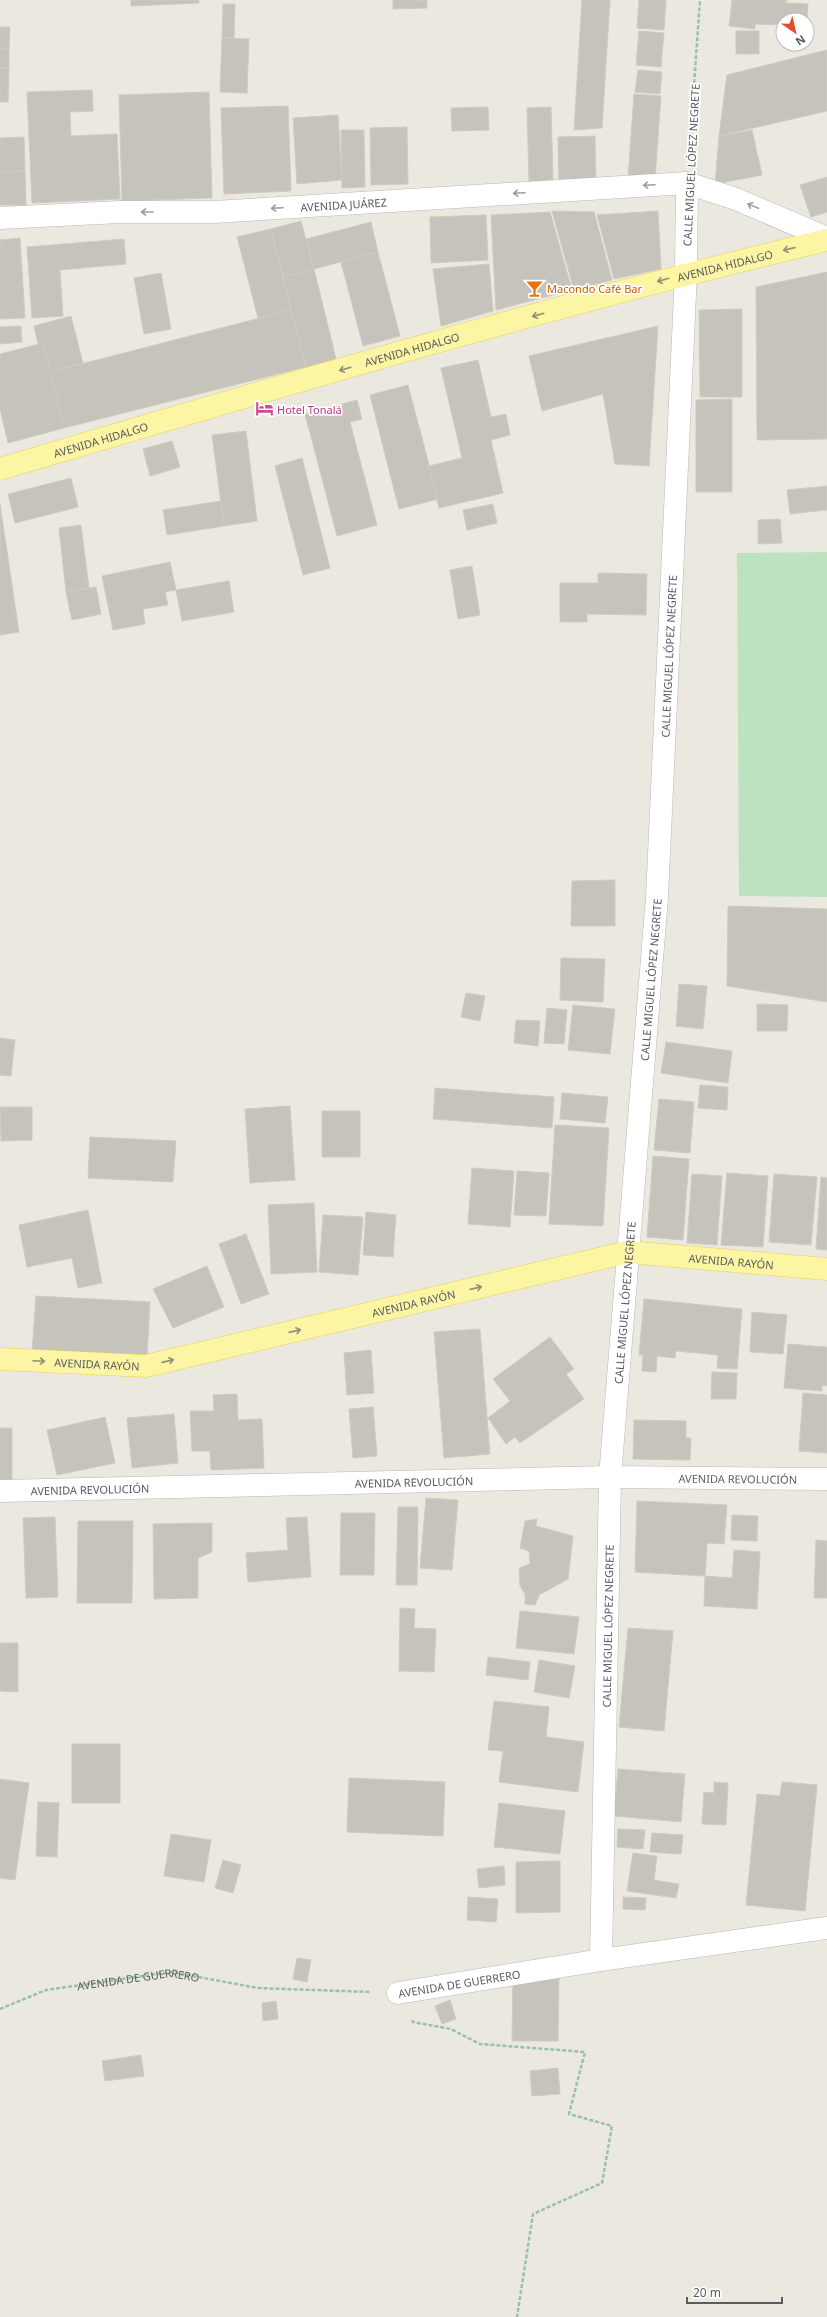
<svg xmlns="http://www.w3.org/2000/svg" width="827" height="2317" viewBox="0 0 827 2317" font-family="'Noto Sans',sans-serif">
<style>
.green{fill:#bce2c0}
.building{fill:#c6c3bd;stroke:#cfcbbe}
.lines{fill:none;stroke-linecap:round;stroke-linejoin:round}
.street-casing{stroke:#b5b7bc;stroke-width:23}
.primary-casing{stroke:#e9d05a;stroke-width:23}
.path{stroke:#96c2a7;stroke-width:2.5;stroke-dasharray:4 2;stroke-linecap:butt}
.street{stroke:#fff;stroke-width:22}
.primary{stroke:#fbf5a4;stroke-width:22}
.oneway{stroke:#9b9da0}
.oneway2{stroke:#919178}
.labels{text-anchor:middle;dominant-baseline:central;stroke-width:3.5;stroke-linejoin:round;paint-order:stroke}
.street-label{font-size:11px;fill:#585b60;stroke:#fff}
.food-label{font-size:11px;fill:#c56008;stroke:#fff;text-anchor:start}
.hotel-label{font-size:11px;fill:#b23c85;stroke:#fff;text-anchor:start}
</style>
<rect width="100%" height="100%" fill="#ebe9df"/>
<path class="green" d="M 827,552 L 827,897 L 739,896 L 737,553 Z"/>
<path class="building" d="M 131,0 L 199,0 L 199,3 L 131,6 Z
M 393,0 L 427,0 L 427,8 L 393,9 Z
M 582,0 L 610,0 L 602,128 L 574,130 Z
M 639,0 L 666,0 L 664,30 L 637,28 Z
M 732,0 L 787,0 L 786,3 L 808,4 L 807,20 L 783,20 L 783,25 L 755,24 L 755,29 L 729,26 Z
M 223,4 L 235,4 L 234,38 L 222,38 Z
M 0,27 L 10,27 L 9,49 L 0,49 Z
M 639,31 L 664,33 L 661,67 L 636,65 Z
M 736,31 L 759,31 L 759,54 L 736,54 Z
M 222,38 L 249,39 L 247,93 L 220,92 Z
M 0,49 L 9,49 L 9,68 L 0,68 Z
M 827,50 L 827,111 L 719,136 L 727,75 Z
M 0,68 L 9,68 L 8,102 L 0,102 Z
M 638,70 L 662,72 L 660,94 L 635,92 Z
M 92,90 L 93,111 L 70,112 L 71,136 L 117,134 L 120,199 L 32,203 L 27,92 Z
M 209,92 L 212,198 L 122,201 L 119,95 Z
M 634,94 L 661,96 L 655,179 L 628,178 Z
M 288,106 L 291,191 L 224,194 L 221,108 Z
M 488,107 L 489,130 L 452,131 L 451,108 Z
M 551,107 L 553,182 L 529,182 L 527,108 Z
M 338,115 L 342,180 L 297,184 L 293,118 Z
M 407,127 L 408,184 L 371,185 L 370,128 Z
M 341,130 L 364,130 L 365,187 L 342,188 Z
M 752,130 L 762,175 L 715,184 L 719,136 Z
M 595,136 L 596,183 L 559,184 L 558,137 Z
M 24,137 L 25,171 L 0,172 L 0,138 Z
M 25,171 L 26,205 L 0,205 L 0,172 Z
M 827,177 L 827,212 L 811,217 L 800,185 Z
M 552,211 L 594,212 L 612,280 L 574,290 Z
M 658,211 L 661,269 L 614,279 L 597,215 Z
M 550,212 L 572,290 L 496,310 L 491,215 Z
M 486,215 L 488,260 L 431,263 L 430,217 Z
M 301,221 L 314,269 L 283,277 L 271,229 Z
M 371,222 L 378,252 L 314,269 L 306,239 Z
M 271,229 L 291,310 L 258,318 L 237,237 Z
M 20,238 L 25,318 L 0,319 L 0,240 Z
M 124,239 L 126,264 L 60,270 L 63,316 L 32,318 L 27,247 Z
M 378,252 L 400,336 L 363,346 L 341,262 Z
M 489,264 L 493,311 L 441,326 L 433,269 Z
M 314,269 L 336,359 L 306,367 L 283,277 Z
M 827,272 L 827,439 L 757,440 L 756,287 Z
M 161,273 L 171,329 L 144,334 L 134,278 Z
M 742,309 L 742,397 L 700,397 L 699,310 Z
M 291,310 L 306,367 L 64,428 L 50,372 Z
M 71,316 L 83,363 L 50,372 L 43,343 L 38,344 L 34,326 Z
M 21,326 L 22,342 L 0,344 L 0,327 Z
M 658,326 L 649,466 L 615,464 L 603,394 L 542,411 L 529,356 Z
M 43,343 L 64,428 L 8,443 L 0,409 L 0,354 Z
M 478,360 L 491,417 L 506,414 L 510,435 L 491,440 L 503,493 L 439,508 L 429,466 L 462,458 L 441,368 Z
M 408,385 L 438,499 L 399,509 L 370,395 Z
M 732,399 L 732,492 L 696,492 L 696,400 Z
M 357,400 L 362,419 L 350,422 L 377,525 L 337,536 L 305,414 Z
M 246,431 L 257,521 L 224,526 L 212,435 Z
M 172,441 L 180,467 L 150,476 L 143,449 Z
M 302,458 L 330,568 L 303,575 L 275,466 Z
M 71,478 L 78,507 L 15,523 L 8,494 Z
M 827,486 L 827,510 L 790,514 L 787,490 Z
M 221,501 L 224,526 L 167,535 L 163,510 Z
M 0,504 L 19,632 L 0,635 Z
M 493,504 L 497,523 L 467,530 L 463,510 Z
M 780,519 L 782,543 L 758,544 L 758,520 Z
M 81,525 L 89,588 L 66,592 L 59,528 Z
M 170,562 L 176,590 L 165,592 L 168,605 L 143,609 L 145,624 L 113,630 L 102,576 Z
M 472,566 L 480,615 L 458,619 L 450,570 Z
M 598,573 L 647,574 L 646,615 L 587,614 L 587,622 L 560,622 L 560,583 L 598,583 Z
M 229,581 L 234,612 L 182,621 L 176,590 Z
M 96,587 L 101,614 L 72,620 L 66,592 Z
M 615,880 L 615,926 L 571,926 L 572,881 Z
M 728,906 L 827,909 L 827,1002 L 727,986 Z
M 561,958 L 605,959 L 603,1002 L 560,1000 Z
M 679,984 L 707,986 L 703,1029 L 676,1026 Z
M 466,993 L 485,996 L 480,1021 L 461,1017 Z
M 757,1004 L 788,1005 L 787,1031 L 757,1031 Z
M 573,1005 L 615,1009 L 610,1054 L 568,1050 Z
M 547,1008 L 567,1010 L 564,1044 L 544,1043 Z
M 516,1020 L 540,1021 L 538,1046 L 514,1043 Z
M 0,1038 L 15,1040 L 11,1076 L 0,1075 Z
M 666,1042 L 732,1051 L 728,1083 L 661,1073 Z
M 700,1085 L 728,1087 L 727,1110 L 698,1108 Z
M 435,1088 L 554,1097 L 552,1128 L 433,1119 Z
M 562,1093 L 608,1097 L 605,1123 L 560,1119 Z
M 659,1099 L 694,1102 L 690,1153 L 654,1150 Z
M 290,1106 L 295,1180 L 250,1183 L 245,1109 Z
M 0,1107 L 32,1107 L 32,1140 L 1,1141 Z
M 322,1111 L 360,1111 L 360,1157 L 322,1157 Z
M 555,1125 L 609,1128 L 603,1226 L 549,1224 Z
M 90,1137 L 176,1141 L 173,1182 L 88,1178 Z
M 653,1156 L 689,1159 L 683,1240 L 647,1237 Z
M 472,1168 L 514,1171 L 510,1227 L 468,1224 Z
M 517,1171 L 549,1173 L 546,1216 L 514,1215 Z
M 727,1173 L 768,1176 L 763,1247 L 721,1245 Z
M 692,1174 L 722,1176 L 717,1245 L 687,1243 Z
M 774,1174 L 817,1177 L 811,1245 L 769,1242 Z
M 821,1177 L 827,1178 L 827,1250 L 816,1249 Z
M 314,1203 L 317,1272 L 271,1274 L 268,1205 Z
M 88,1210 L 102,1283 L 78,1288 L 72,1258 L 27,1267 L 19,1225 Z
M 366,1212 L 396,1215 L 393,1257 L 363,1255 Z
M 323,1215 L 363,1217 L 358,1275 L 319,1272 Z
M 246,1234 L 269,1294 L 241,1304 L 219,1244 Z
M 207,1266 L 224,1307 L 173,1328 L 153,1289 Z
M 36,1296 L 150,1302 L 147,1359 L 32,1353 Z
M 644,1299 L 742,1309 L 737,1369 L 717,1368 L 718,1355 L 676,1351 L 675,1358 L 657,1356 L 656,1372 L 642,1371 L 643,1355 L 639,1355 Z
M 752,1312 L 787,1315 L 783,1354 L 750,1352 Z
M 480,1329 L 490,1454 L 444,1458 L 434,1332 Z
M 550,1337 L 574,1369 L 566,1374 L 584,1399 L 520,1443 L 515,1437 L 506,1444 L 488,1418 L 510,1401 L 493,1379 Z
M 788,1344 L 827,1347 L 827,1386 L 822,1385 L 822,1391 L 784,1388 Z
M 371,1350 L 374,1393 L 347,1395 L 344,1353 Z
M 712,1372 L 737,1373 L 736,1399 L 711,1399 Z
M 803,1393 L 827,1395 L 827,1453 L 799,1451 Z
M 237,1394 L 238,1420 L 262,1419 L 264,1468 L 211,1470 L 210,1451 L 192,1451 L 190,1411 L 214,1411 L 213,1395 Z
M 373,1407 L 377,1456 L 353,1458 L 349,1409 Z
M 174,1414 L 178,1463 L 132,1468 L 127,1418 Z
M 105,1417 L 115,1463 L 57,1475 L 47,1430 Z
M 634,1420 L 686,1421 L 686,1438 L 691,1438 L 690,1460 L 633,1459 Z
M 0,1428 L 12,1428 L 12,1486 L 0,1486 Z
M 426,1498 L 458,1500 L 452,1570 L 420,1568 Z
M 637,1501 L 727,1505 L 724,1544 L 707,1543 L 705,1576 L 635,1572 Z
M 398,1507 L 418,1507 L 417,1585 L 396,1585 Z
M 341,1513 L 375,1513 L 374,1575 L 340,1575 Z
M 732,1515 L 758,1516 L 757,1541 L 731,1540 Z
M 55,1517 L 58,1597 L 26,1598 L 23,1518 Z
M 307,1517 L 311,1577 L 248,1582 L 246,1553 L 288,1550 L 286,1518 Z
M 537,1519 L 536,1526 L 573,1536 L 568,1579 L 539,1595 L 535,1605 L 525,1604 L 525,1594 L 520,1586 L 519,1568 L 530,1564 L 529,1551 L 520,1548 L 525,1521 Z
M 78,1521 L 133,1521 L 132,1603 L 77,1603 Z
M 212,1523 L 212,1552 L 198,1558 L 198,1598 L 154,1599 L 153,1524 Z
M 816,1540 L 827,1541 L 827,1598 L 814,1598 Z
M 734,1550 L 760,1552 L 757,1609 L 704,1606 L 705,1576 L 732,1578 Z
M 400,1608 L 415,1609 L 414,1628 L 436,1629 L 434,1672 L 399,1671 Z
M 520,1611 L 579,1617 L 574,1654 L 516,1648 Z
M 628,1628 L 673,1631 L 664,1731 L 619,1727 Z
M 0,1643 L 18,1643 L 18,1692 L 0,1691 Z
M 488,1657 L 530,1662 L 528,1680 L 486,1675 Z
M 539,1660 L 575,1666 L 569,1698 L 534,1692 Z
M 494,1701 L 549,1707 L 546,1737 L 584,1742 L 578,1792 L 499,1782 L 503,1751 L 488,1750 Z
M 72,1744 L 120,1744 L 120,1803 L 72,1803 Z
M 618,1769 L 685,1774 L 681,1822 L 614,1816 Z
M 349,1778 L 445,1782 L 443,1836 L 347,1832 Z
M 0,1779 L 29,1783 L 15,1880 L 0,1878 Z
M 714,1782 L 728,1783 L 726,1825 L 702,1824 L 704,1792 L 714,1793 Z
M 782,1782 L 817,1785 L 805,1911 L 746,1905 L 757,1794 L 780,1796 Z
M 38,1802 L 59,1803 L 57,1857 L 36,1856 Z
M 499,1803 L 565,1811 L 560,1854 L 494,1847 Z
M 618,1829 L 645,1830 L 643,1849 L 617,1847 Z
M 652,1833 L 683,1835 L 681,1854 L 650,1852 Z
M 171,1834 L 211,1840 L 204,1882 L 164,1876 Z
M 633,1853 L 657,1856 L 654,1880 L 679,1884 L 676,1898 L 627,1891 Z
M 223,1860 L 241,1865 L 233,1893 L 215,1888 Z
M 560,1861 L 560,1912 L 516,1913 L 516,1862 Z
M 504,1866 L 505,1885 L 479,1888 L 477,1869 Z
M 468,1897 L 498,1899 L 496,1922 L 467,1920 Z
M 623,1897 L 646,1898 L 645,1910 L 623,1909 Z
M 297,1958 L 311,1960 L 307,1982 L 293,1979 Z
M 513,1977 L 559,1978 L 558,2041 L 512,2041 Z
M 450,2000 L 456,2019 L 442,2024 L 435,2006 Z
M 276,2001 L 278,2019 L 263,2021 L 262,2003 Z
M 141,2055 L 144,2076 L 105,2081 L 102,2061 Z
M 558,2068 L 560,2094 L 532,2096 L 530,2071 Z"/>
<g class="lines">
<defs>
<g id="street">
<path id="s2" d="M 0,218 L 120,212 L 214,212 L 687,183 L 736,199 L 827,238"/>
<path id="s3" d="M 0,1491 L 610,1477 L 827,1479"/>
<path id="s4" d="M 601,1960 L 610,1477 L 657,897 L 686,273 L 687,183"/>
<path id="s5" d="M 398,1993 L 601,1960 L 827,1928"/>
</g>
<g id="primary">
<path id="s6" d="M 0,469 C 274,388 549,306 827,240"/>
<path id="s7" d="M 0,1359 L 146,1366 L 628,1252 L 827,1269"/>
</g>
</defs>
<use href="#street" class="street-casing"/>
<use href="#primary" class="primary-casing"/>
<g class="path">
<path d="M 689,155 L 700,0"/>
<path id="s1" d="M 0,2009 L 46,1990 L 171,1972 L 258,1988 L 371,1992"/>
<path d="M 412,2020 L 413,2022 L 451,2029 L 480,2044 L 585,2052 L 569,2114 L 612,2126 L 602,2183 L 533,2214 L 517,2317"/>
</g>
<use href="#street" class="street"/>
<use href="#primary" class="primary"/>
</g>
<defs><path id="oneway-shaft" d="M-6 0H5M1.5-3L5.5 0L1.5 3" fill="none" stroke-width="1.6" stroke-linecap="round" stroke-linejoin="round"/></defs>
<g class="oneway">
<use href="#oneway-shaft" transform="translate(649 185) rotate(177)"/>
<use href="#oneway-shaft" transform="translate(519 193) rotate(177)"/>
<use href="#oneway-shaft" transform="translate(753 206) rotate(-158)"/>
<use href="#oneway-shaft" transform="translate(277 208) rotate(177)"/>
<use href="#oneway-shaft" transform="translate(147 212) rotate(180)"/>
</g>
<g class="oneway2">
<use href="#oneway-shaft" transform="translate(789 249) rotate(167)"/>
<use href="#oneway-shaft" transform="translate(663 280) rotate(164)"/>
<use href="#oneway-shaft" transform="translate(538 315) rotate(164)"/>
<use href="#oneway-shaft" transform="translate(345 369) rotate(164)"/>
<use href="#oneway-shaft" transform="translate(476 1288) rotate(-13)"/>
<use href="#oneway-shaft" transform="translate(295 1331) rotate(-13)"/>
<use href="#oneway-shaft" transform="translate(39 1361) rotate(3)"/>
<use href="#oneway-shaft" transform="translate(168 1361) rotate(-13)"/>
</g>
<defs>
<symbol id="bar-bare" viewBox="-9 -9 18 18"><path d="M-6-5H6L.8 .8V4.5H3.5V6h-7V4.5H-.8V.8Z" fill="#e8710a" stroke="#fff" stroke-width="2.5" paint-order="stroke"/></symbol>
<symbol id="hotel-bare" viewBox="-9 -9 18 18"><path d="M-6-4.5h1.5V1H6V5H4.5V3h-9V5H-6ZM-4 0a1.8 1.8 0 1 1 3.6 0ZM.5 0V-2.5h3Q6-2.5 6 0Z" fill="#d1479c" stroke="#fff" stroke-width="2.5" paint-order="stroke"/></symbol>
</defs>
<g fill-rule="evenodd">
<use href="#bar-bare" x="522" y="276" width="25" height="25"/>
<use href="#hotel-bare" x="252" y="396" width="25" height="25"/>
</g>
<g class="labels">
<g class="street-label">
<text transform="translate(691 165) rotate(-87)">CALLE MIGUEL LÓPEZ NEGRETE</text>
<text stroke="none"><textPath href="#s2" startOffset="344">AVENIDA JUÁREZ</textPath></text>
<text stroke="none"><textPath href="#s6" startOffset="753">AVENIDA HIDALGO</textPath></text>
<text stroke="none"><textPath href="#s6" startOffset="429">AVENIDA HIDALGO</textPath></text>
<text stroke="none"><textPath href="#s6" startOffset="105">AVENIDA HIDALGO</textPath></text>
<text stroke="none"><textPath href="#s4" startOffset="1306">CALLE MIGUEL LÓPEZ NEGRETE</textPath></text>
<text stroke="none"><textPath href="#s4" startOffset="982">CALLE MIGUEL LÓPEZ NEGRETE</textPath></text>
<text stroke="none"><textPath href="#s7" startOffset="745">AVENIDA RAYÓN</textPath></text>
<text stroke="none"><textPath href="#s7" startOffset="421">AVENIDA RAYÓN</textPath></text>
<text stroke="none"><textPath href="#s4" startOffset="658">CALLE MIGUEL LÓPEZ NEGRETE</textPath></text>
<text stroke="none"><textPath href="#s7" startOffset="97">AVENIDA RAYÓN</textPath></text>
<text stroke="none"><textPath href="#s3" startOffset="738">AVENIDA REVOLUCIÓN</textPath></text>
<text stroke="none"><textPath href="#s3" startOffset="414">AVENIDA REVOLUCIÓN</textPath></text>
<text stroke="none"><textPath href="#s3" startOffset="90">AVENIDA REVOLUCIÓN</textPath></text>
<text stroke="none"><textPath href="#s4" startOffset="334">CALLE MIGUEL LÓPEZ NEGRETE</textPath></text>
<text stroke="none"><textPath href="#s1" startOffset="143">AVENIDA DE GUERRERO</textPath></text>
<text stroke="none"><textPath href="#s5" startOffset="62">AVENIDA DE GUERRERO</textPath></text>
</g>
<g class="food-label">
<text x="547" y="288">Macondo Café Bar</text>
</g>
<g class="hotel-label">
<text x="277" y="409">Hotel Tonalá</text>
</g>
</g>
<g transform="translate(795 32) rotate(146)"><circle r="19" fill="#ffffff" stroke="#bcbdbf"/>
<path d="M0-3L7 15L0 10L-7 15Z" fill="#e05030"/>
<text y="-6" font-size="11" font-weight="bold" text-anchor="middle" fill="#585b60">N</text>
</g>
<path d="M687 2297v6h95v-6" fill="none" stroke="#585b60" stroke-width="2"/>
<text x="693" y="2297" font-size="12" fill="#585b60" stroke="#ffffff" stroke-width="3" paint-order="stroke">20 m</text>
</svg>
